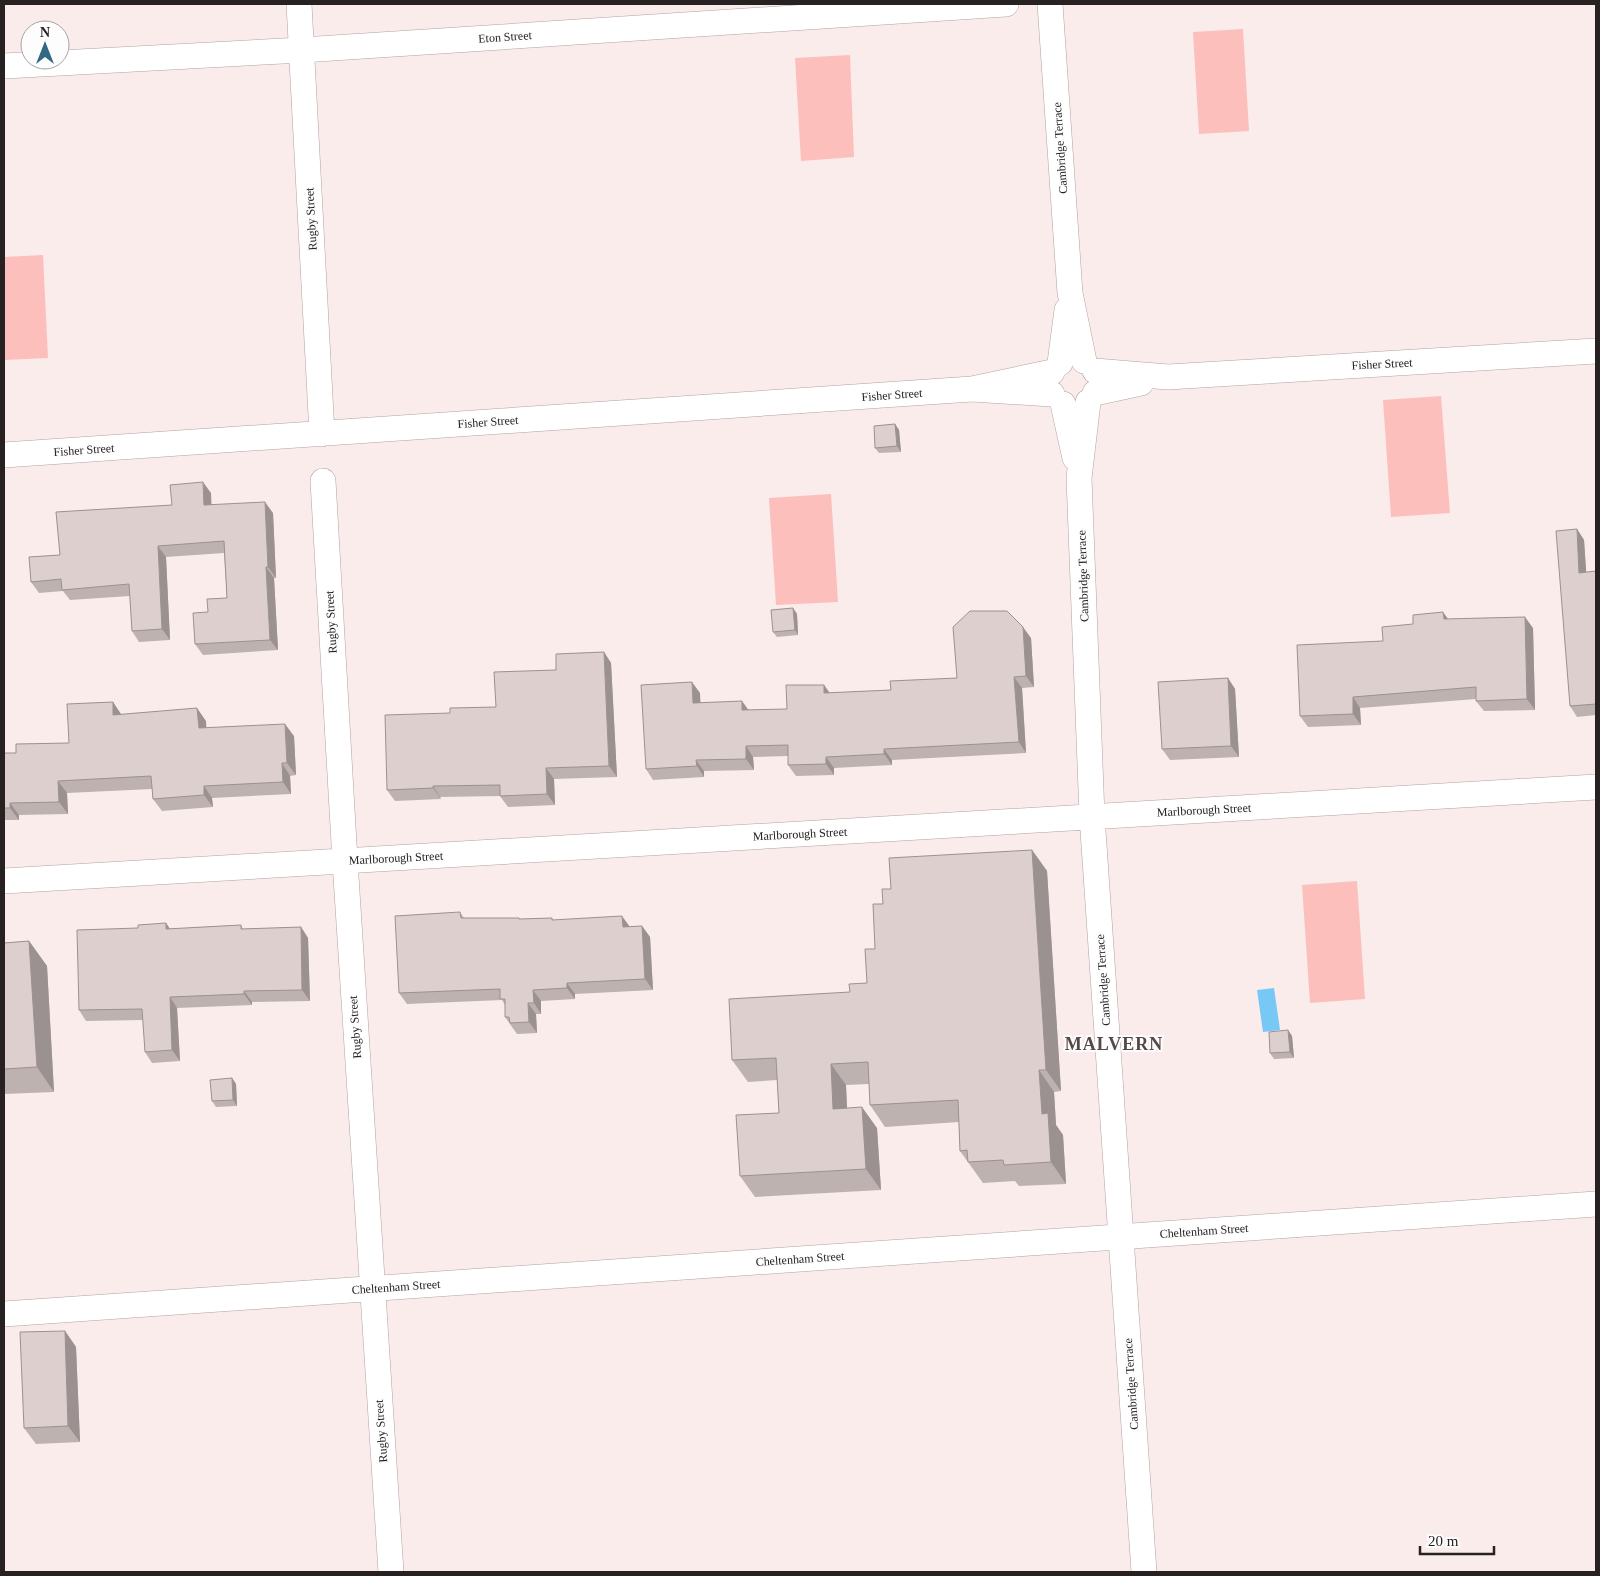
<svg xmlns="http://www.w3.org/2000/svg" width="1600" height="1576" viewBox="0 0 1600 1576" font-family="'Times New Roman',serif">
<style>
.green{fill:#fcbfbc}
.water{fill:#78c8f5}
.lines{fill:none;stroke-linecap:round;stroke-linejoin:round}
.minor-casing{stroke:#b0a3a2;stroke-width:26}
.minor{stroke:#fff;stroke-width:25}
.wall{fill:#beb2b1}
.shaded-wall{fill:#9b9190}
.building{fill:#ddcfce;stroke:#9b9190}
.labels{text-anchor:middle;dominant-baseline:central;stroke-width:4;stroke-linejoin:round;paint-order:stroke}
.street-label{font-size:12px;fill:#272121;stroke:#fdfdfd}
.district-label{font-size:18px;font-weight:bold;letter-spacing:1px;fill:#544948;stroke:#fdfdfd}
</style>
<rect width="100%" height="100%" fill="#faeceb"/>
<path class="green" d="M 1243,29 L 1249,131 L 1199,134 L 1193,32 Z
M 850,55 L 854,157 L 801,161 L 795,58 Z
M 43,255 L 48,358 L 4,360 L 4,257 Z
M 1441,396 L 1450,513 L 1391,517 L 1383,400 Z
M 831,494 L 838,602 L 776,605 L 769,498 Z
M 1357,881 L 1365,999 L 1310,1003 L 1302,885 Z"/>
<path class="water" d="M 1274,988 L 1280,1030 L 1263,1032 L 1257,990 Z"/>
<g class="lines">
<defs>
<path id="minor" d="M 299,4 L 322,434
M 1050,4 L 1070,293 L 1084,361
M 4,66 L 302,50 L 1006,4
M 1060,363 L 1067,310
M 1095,371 L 1168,377 L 1596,351
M 1052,372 L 972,389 L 1052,394
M 1095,393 L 1141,383
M 1088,402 L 1079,478 L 1092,816 L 1144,1572
M 1063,404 L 1075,458
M 4,455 L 972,389
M 323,481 L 345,861 L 391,1572
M 4,881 L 1596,787
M 4,1314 L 1596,1204"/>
</defs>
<use href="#minor" class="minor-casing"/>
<use href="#minor" class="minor"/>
</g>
<path class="wall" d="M 895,424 L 899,430 L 901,452 L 879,453 L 875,448 Z
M 211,493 L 211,505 L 273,513 L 276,578 L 274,578 L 278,650 L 203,655 L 195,644 L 208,612 L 227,598 L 224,553 L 166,557 L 170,640 L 139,642 L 132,631 L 130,596 L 70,600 L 63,591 L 39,593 L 31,582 L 60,555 L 172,505 Z
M 1577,529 L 1584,540 L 1586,572 L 1596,571 L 1596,715 L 1577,717 L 1570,706 Z
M 793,608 L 797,614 L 798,635 L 777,637 L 773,632 Z
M 1448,619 L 1533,628 L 1535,710 L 1484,711 L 1476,701 L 1476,699 L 1360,708 L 1361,725 L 1308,727 L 1300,716 L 1383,641 Z
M 1031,638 L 1034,687 L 1022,688 L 1026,753 L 892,760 L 892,765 L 834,768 L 834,775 L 796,776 L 788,765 L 788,756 L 753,757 L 754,770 L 704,771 L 704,777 L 653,780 L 646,769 L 700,693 L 700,703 L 749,710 L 787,709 L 824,685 L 829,693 L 891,690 L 957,678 Z
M 604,652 L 611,663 L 617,777 L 554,779 L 555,805 L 508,807 L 500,796 L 440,797 L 441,799 L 395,801 L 387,790 L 496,707 L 556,670 Z
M 1228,678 L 1235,689 L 1239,757 L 1170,760 L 1162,749 Z
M 113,702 L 121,715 L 206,721 L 206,728 L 294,736 L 296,775 L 290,776 L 291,794 L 212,798 L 213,807 L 162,811 L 153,799 L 152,789 L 67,793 L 68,814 L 19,815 L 19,820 L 4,820 L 4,753 L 16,753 L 69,743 Z
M 1032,850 L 1047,871 L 1061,1091 L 1054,1092 L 1056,1125 L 1063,1135 L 1066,1184 L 1019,1186 L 1015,1181 L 983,1183 L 960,1151 L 959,1122 L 885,1127 L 870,1105 L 869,1084 L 846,1085 L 847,1108 L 877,1128 L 881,1190 L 755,1197 L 740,1176 L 779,1113 L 777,1080 L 748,1082 L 732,1060 L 867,983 L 875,949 L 883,904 L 891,889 Z
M 460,912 L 464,918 L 519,918 L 520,919 L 552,918 L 553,920 L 630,927 L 642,926 L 650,937 L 653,990 L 575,994 L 575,999 L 541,1001 L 541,1014 L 536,1014 L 537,1033 L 517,1034 L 505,1017 L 505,1005 L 502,1000 L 407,1004 L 399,993 Z
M 166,923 L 170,929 L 241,925 L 243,929 L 301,927 L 308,938 L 310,1001 L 252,1002 L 252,1005 L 177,1008 L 180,1061 L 152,1063 L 145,1052 L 143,1020 L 86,1021 L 79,1010 L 138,928 Z
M 29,941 L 47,966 L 54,1092 L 4,1094 L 4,943 Z
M 1288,1030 L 1292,1036 L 1294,1058 L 1274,1059 L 1270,1053 Z
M 232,1078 L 236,1084 L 237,1106 L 216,1107 L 212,1101 Z
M 65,1331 L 76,1347 L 80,1442 L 36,1444 L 24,1428 Z"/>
<path class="shaded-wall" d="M 895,424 L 899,430 L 901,452 L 897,446 Z
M 203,482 L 211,493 L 212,516 L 204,505 Z
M 265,502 L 273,513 L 276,578 L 268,567 Z
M 1577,529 L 1584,540 L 1587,583 L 1579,573 Z
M 158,546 L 166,557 L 170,640 L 162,629 Z
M 266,567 L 274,578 L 278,650 L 270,640 Z
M 793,608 L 797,614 L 798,635 L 795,630 Z
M 1443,612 L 1451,623 L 1444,619 Z
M 1525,617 L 1533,628 L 1535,710 L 1527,699 Z
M 1023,627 L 1031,638 L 1034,687 L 1026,676 Z
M 604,652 L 611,663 L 617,777 L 609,766 Z
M 1014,677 L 1022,688 L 1026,753 L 1019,742 Z
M 1228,678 L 1235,689 L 1239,757 L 1231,746 Z
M 692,682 L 700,693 L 701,714 L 693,703 Z
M 824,685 L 832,696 L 824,693 Z
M 1353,697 L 1360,708 L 1361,725 L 1353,714 Z
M 742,701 L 750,712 L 742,710 Z
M 113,702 L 121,714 L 122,728 L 113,715 Z
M 197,708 L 206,721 L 207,740 L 199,728 Z
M 285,724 L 294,736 L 296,775 L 287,763 Z
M 746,746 L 753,757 L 754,770 L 746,759 Z
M 884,749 L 892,760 L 892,765 L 884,754 Z
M 826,757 L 834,768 L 834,775 L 826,764 Z
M 696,760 L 704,771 L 704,777 L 697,766 Z
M 282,763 L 290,776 L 291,794 L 283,782 Z
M 546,768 L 554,779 L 555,805 L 547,794 Z
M 58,781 L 67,793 L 68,814 L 59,802 Z
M 204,786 L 212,798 L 213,807 L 204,795 Z
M 433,786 L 440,797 L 441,799 L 433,788 Z
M 10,803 L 19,815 L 19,820 L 10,808 Z
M 1032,850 L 1047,871 L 1061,1091 L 1046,1070 Z
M 622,916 L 630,927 L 623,927 Z
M 166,923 L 173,934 L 166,929 Z
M 642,926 L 650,937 L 653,990 L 645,979 Z
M 301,927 L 308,938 L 310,1001 L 302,990 Z
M 29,941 L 47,966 L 54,1092 L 37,1067 Z
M 567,983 L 575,994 L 575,999 L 567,988 Z
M 533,990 L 541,1001 L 541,1014 L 534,1003 Z
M 244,991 L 252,1002 L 252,1005 L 244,994 Z
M 170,997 L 177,1008 L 180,1061 L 172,1050 Z
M 528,1003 L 536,1014 L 537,1033 L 529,1022 Z
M 1288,1030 L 1292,1036 L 1294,1058 L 1290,1052 Z
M 831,1064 L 846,1085 L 848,1130 L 833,1109 Z
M 1039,1070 L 1054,1092 L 1056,1125 L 1063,1135 L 1066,1184 L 1051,1162 L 1042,1114 Z
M 232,1078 L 236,1084 L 237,1106 L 233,1100 Z
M 862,1107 L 877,1128 L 881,1190 L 866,1169 Z
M 65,1331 L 76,1347 L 80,1442 L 68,1426 Z"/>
<path class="building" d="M 895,424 L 897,446 L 875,448 L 874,426 Z
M 203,482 L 204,505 L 265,502 L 268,567 L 266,567 L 270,640 L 195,644 L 193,613 L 208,612 L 207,599 L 227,598 L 224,541 L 158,546 L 162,629 L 132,631 L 129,584 L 62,590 L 61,579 L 31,582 L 29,557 L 60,555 L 56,512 L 172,505 L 170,485 Z
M 1577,529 L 1579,573 L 1596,571 L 1596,704 L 1570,706 L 1556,531 Z
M 793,608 L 795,630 L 773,632 L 771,610 Z
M 970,611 L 1007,611 L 1023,627 L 1026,676 L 1014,677 L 1019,742 L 884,749 L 884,754 L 826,757 L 826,764 L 788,765 L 788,745 L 746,746 L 746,759 L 696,760 L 697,766 L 646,769 L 641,685 L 692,682 L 693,703 L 742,701 L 742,710 L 787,709 L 786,685 L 824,685 L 824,693 L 891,690 L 890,681 L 957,678 L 953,627 Z
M 1443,612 L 1444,619 L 1525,617 L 1527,699 L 1476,701 L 1476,687 L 1353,697 L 1353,714 L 1300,716 L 1297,645 L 1383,641 L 1382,627 L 1413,624 L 1413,615 Z
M 604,652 L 609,766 L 546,768 L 547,794 L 500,796 L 500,785 L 433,786 L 433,788 L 387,790 L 385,715 L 450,713 L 450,708 L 496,707 L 494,672 L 556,670 L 556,654 Z
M 1228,678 L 1231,746 L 1162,749 L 1158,682 Z
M 113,702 L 113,715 L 197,708 L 199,728 L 285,724 L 287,763 L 282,763 L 283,782 L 204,786 L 204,795 L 153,799 L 151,776 L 58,781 L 59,802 L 10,803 L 10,808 L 4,808 L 4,753 L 16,753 L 16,744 L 69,743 L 67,704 Z
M 1032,850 L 1046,1070 L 1039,1070 L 1042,1114 L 1048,1113 L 1051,1162 L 1004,1165 L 1003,1160 L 968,1162 L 967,1150 L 960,1151 L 958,1100 L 870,1105 L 868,1062 L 831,1064 L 833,1109 L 862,1107 L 866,1169 L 740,1176 L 736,1115 L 779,1113 L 776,1058 L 732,1060 L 729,999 L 850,992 L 849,984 L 867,983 L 865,949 L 875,949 L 873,904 L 883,904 L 882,889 L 891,889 L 889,858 Z
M 460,912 L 461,918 L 519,918 L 519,919 L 552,918 L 552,920 L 622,916 L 623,927 L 642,926 L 645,979 L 567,983 L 567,988 L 533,990 L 534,1003 L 528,1003 L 529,1022 L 510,1023 L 509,1017 L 505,1017 L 505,999 L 500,999 L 500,989 L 399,993 L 395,916 Z
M 166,923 L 166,929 L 241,925 L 241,929 L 301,927 L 302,990 L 244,991 L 244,994 L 170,997 L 172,1050 L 145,1052 L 142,1009 L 79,1010 L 77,930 L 138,928 L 138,925 Z
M 29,941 L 37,1067 L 4,1069 L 4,943 Z
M 1288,1030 L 1290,1052 L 1270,1053 L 1269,1032 Z
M 232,1078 L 233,1100 L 212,1101 L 210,1080 Z
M 65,1331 L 68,1426 L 24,1428 L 20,1332 Z"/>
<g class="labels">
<g class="street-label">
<text transform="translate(505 37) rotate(-4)">Eton Street</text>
<text transform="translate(1060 148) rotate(-94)">Cambridge Terrace</text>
<text transform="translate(311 219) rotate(-93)">Rugby Street</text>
<text transform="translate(1382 364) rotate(-3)">Fisher Street</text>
<text transform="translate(892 395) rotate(-4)">Fisher Street</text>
<text transform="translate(488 422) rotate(-4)">Fisher Street</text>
<text transform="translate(84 450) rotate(-4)">Fisher Street</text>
<text transform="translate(1083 576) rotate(-92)">Cambridge Terrace</text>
<text transform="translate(331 622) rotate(-93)">Rugby Street</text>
<text transform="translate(1204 810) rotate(-3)">Marlborough Street</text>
<text transform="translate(800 834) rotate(-3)">Marlborough Street</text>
<text transform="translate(396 858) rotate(-3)">Marlborough Street</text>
<text transform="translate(1103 980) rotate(-94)">Cambridge Terrace</text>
<text transform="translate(355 1027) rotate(-94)">Rugby Street</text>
<text transform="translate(1204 1231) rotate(-4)">Cheltenham Street</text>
<text transform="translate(800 1259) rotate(-4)">Cheltenham Street</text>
<text transform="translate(396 1287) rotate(-4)">Cheltenham Street</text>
<text transform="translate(1131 1384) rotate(-94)">Cambridge Terrace</text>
<text transform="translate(381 1431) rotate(-94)">Rugby Street</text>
</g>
<g class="district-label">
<text x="1114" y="1044">MALVERN</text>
</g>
</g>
<rect width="1600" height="1576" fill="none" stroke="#272121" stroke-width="10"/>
<g transform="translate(45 45)"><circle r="24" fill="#fdfdfd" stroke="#a7a5a5"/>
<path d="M0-4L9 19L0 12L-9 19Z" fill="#336884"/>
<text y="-8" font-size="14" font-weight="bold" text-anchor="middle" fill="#272121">N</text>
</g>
<path d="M1420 1546v8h74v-8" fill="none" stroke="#272121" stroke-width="2.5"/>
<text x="1428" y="1546" font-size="15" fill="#272121" stroke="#fdfdfd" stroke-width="4" paint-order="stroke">20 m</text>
</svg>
